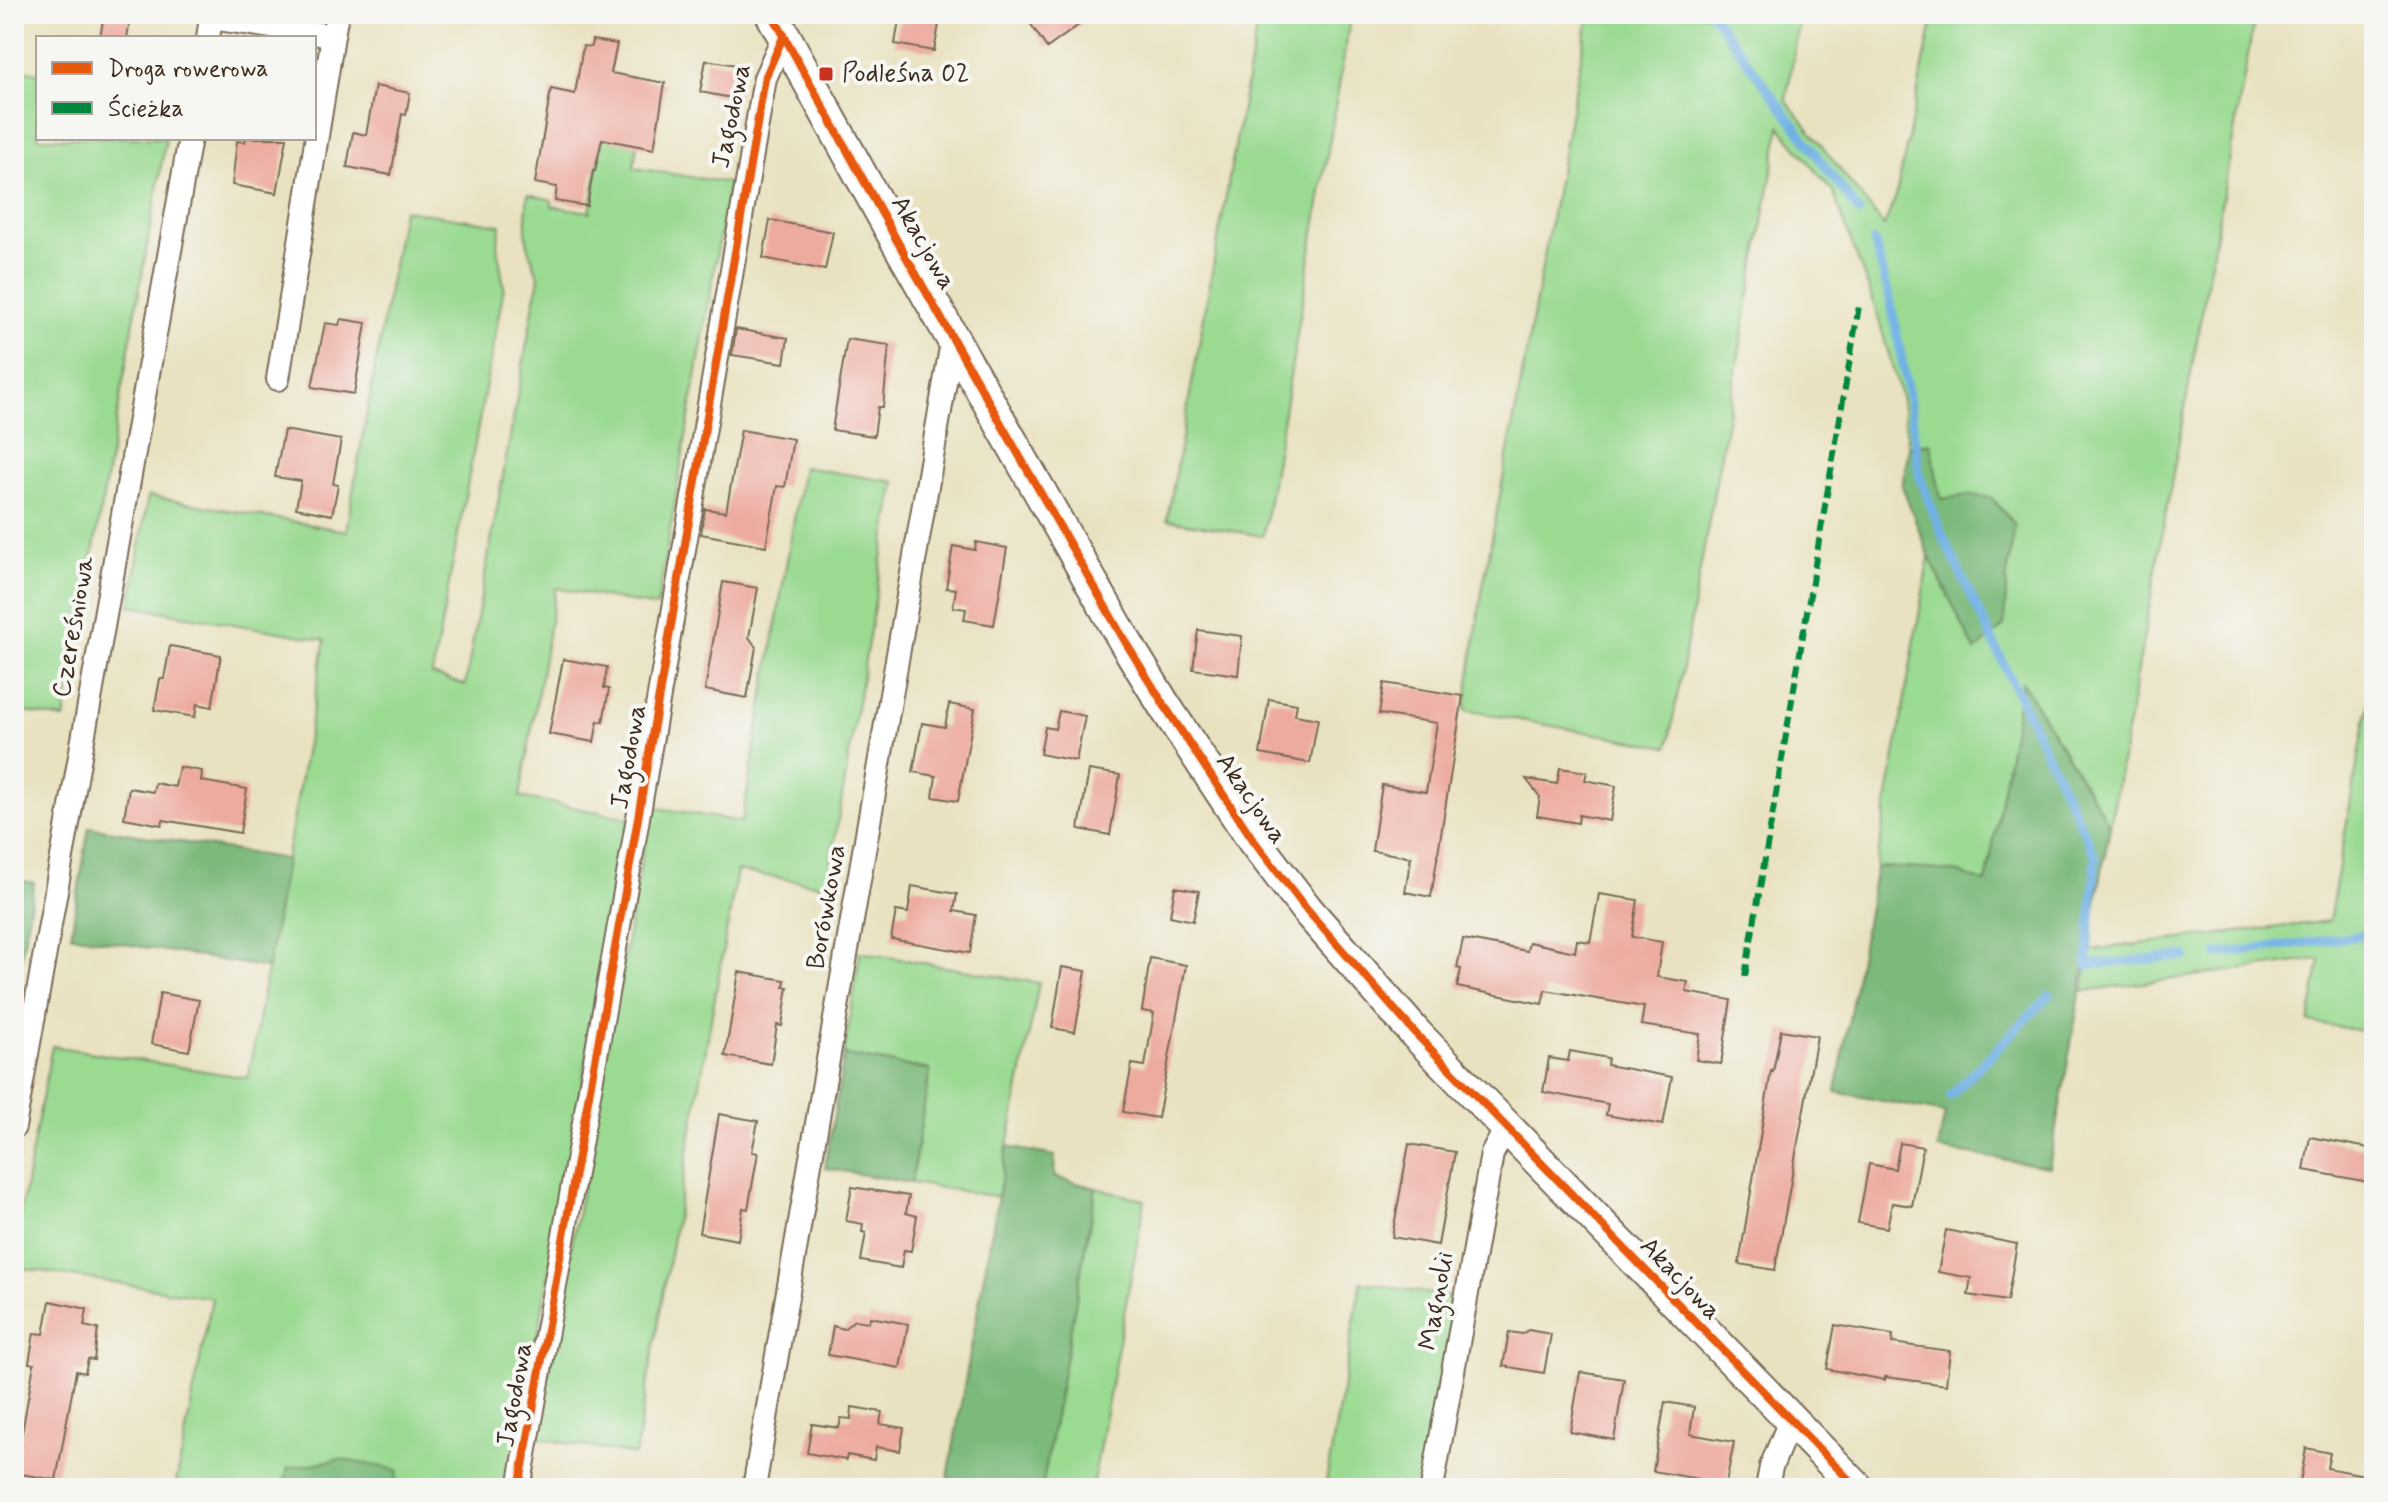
<svg xmlns="http://www.w3.org/2000/svg" width="2388" height="1502" viewBox="0 0 2388 1502" font-family="Mynerve,sans-serif">
<style>
.green{fill:#9ada91;stroke:#6a8258;stroke-width:2}
.forest{fill:#7bba7b;stroke:#5b724c;stroke-width:2}
.lines{fill:none;stroke-linecap:round;stroke-linejoin:round}
.stream{stroke:#71b1e4;stroke-width:9}
.building{fill:#edaba0}
.street-casing{stroke:#786a57;stroke-width:26}
.secondary-casing{stroke:#786a57;stroke-width:36}
.street{stroke:#fff;stroke-width:22}
.secondary{stroke:#fff;stroke-width:32}
.quiet{stroke:#00873e;stroke-width:6;stroke-dasharray:12 6;stroke-linecap:butt}
.cycleway-casing{stroke:#f6f6f2;stroke-width:13}
.cycleway{stroke:#e8590c;stroke-width:8}
.poi-dot{fill:#c8321e;stroke:#f6f6f2;stroke-width:3}
.labels{text-anchor:middle;dominant-baseline:central;stroke-width:8;stroke-linejoin:round;paint-order:stroke}
.poi-label{font-size:26px;fill:#3b2a1e;stroke:#f6f6f2;text-anchor:start}
.street-label{font-size:26px;fill:#3b2a1e;stroke:#f6f6f2}
</style>
<rect width="100%" height="100%" fill="#f6f6f2"/>
<filter id="ink" filterUnits="userSpaceOnUse"><feTurbulence type="fractalNoise" baseFrequency=".0125" numOctaves="2"/><feDisplacementMap in="SourceGraphic" scale="16" xChannelSelector="R" yChannelSelector="G"/><feConvolveMatrix kernelMatrix="1 2 1 2 8 2 1 2 1" color-interpolation-filters="sRGB"/></filter>
<filter id="wash" filterUnits="userSpaceOnUse"><feTurbulence type="fractalNoise" baseFrequency=".006" numOctaves="4" result="noise"/><feDisplacementMap in="SourceGraphic" scale="32" xChannelSelector="R" yChannelSelector="G"/><feGaussianBlur stdDeviation="1.8" result="paint"/><feColorMatrix in="noise" values="0 0 0 0 0 0 0 0 0 0 0 0 0 0 0 0 0 1.4 0 .05"/><feComposite in="paint" operator="in"/></filter>
<g filter="url(#wash)">
<rect width="100%" height="100%" fill="#e9e2c1"/>
<path class="green" d="M 1259,14 L 1351,14 L 1263,536 L 1167,520 Z
M 1589,14 L 1801,14 L 1786,100 L 1884,226 L 1896,196 L 1934,14 L 2216,14 L 2254,21 L 2110,826 L 2022,683 L 1986,883 C 1949,869 1915,868 1876,867 L 1929,556 L 1976,650 L 2007,575 L 2015,525 L 1971,495 L 1941,499 L 1930,443 L 1909,447 L 1901,397 L 1875,306 L 1833,192 L 1780,127 L 1668,747 L 1465,710 L 1482,592 Z
M 14,68 L 38,73 L 38,138 L 166,138 L 64,719 L 14,710 Z
M 603,137 L 637,144 L 634,168 L 729,183 L 657,607 L 556,588 L 520,797 L 629,818 L 511,1488 L 395,1488 L 397,1470 L 289,1468 L 283,1488 L 175,1488 L 212,1298 L 14,1267 L 14,1246 L 52,1046 L 248,1078 L 325,640 L 130,606 L 148,496 L 346,531 L 403,210 L 501,225 L 497,245 L 504,287 L 432,675 L 465,685 L 539,277 C 524,242 524,232 528,194 L 552,200 L 552,206 L 590,212 Z
M 803,467 L 895,482 L 827,886 L 737,871 L 635,1455 L 537,1438 L 651,807 L 742,822 Z
M 2374,672 L 2374,1033 L 2309,1022 L 2320,959 L 2083,991 L 2090,950 L 2329,921 Z
M 860,952 L 1039,983 L 998,1197 L 911,1183 L 930,1070 L 844,1055 Z
M 1096,1188 L 1145,1200 L 1092,1488 L 1042,1488 Z
M 1361,1282 L 1456,1298 L 1421,1488 L 1364,1488 L 1326,1482 Z"/>
<path class="forest" d="M 1930,443 L 1941,499 L 1971,495 L 1992,498 L 2015,525 L 2007,575 L 2004,626 L 1975,651 L 1929,556 L 1902,486 L 1909,447 Z
M 2022,682 L 2110,826 L 2049,1167 L 1938,1149 L 1945,1113 L 1836,1092 L 1876,867 L 1930,869 L 1960,873 L 1986,883 Z
M 89,827 L 286,859 L 268,968 L 71,935 Z
M 14,879 L 34,883 L 14,1001 Z
M 844,1055 L 930,1070 L 911,1183 L 825,1168 Z
M 1007,1147 L 1055,1156 L 1054,1177 L 1096,1188 L 1042,1488 L 946,1488 Z
M 340,1459 L 398,1470 L 395,1488 L 283,1488 L 288,1468 Z"/>
<g class="lines">
<path class="stream" d="M 1712,14 L 1859,212
M 1874,241 L 1891,303 L 1910,403 L 1920,478 L 1944,539 L 2096,857 L 2087,965 L 2186,956
M 2217,954 L 2374,934
M 1950,1096 L 2050,995"/>
</g>
<g id="blocks">
<path class="building" d="M 104,14 L 131,14 L 127,38 L 100,38 Z
M 900,14 L 941,14 L 934,51 L 895,44 Z
M 1024,14 L 1094,14 L 1047,48 Z
M 592,40 L 617,44 L 611,73 L 665,83 L 654,149 L 602,139 L 595,171 L 593,171 L 587,206 L 555,201 L 557,187 L 535,183 L 551,89 L 575,94 L 583,46 L 591,47 Z
M 706,60 L 743,66 L 737,99 L 700,92 Z
M 375,86 L 410,93 L 406,115 L 402,114 L 391,175 L 347,167 L 353,132 L 366,135 Z
M 246,138 L 287,138 L 277,193 L 232,185 L 237,141 L 245,142 Z
M 770,220 L 833,232 L 825,270 L 763,258 Z
M 341,319 L 366,323 L 354,394 L 312,387 L 325,323 L 339,325 Z
M 736,329 L 788,338 L 784,363 L 732,355 Z
M 847,339 L 889,345 L 883,407 L 878,407 L 874,436 L 832,430 Z
M 284,430 L 341,440 L 333,484 L 338,485 L 332,515 L 296,508 L 301,481 L 275,477 Z
M 741,430 L 793,439 L 785,487 L 777,486 L 766,546 L 701,534 L 705,509 L 726,512 Z
M 976,542 L 1007,548 L 994,625 L 964,620 L 966,609 L 953,607 L 956,589 L 946,588 L 953,546 L 975,550 Z
M 723,582 L 758,588 L 749,637 L 756,647 L 747,698 L 705,690 Z
M 1198,630 L 1242,636 L 1238,675 L 1193,669 Z
M 170,646 L 221,655 L 212,707 L 197,704 L 195,717 L 154,710 L 160,679 L 164,679 Z
M 563,659 L 607,667 L 604,688 L 609,689 L 603,722 L 598,721 L 594,742 L 549,734 Z
M 1384,683 L 1463,696 L 1431,897 L 1405,892 L 1411,857 L 1372,851 L 1382,785 L 1426,792 L 1437,723 L 1379,714 Z
M 1269,699 L 1297,704 L 1295,715 L 1318,719 L 1310,763 L 1260,754 Z
M 949,704 L 975,709 L 958,801 L 933,797 L 936,776 L 913,772 L 922,723 L 945,727 Z
M 1059,711 L 1085,716 L 1076,761 L 1040,754 L 1045,727 L 1055,729 Z
M 179,767 L 202,771 L 201,781 L 247,789 L 240,833 L 163,820 L 162,825 L 124,818 L 129,788 L 153,792 L 155,783 L 175,787 Z
M 1560,768 L 1587,772 L 1585,780 L 1616,786 L 1610,821 L 1579,815 L 1578,823 L 1537,816 L 1540,797 L 1526,779 L 1557,784 Z
M 1089,770 L 1120,775 L 1110,835 L 1079,829 Z
M 912,886 L 957,894 L 954,911 L 976,915 L 970,953 L 891,939 L 896,911 L 908,913 Z
M 1175,887 L 1199,891 L 1193,921 L 1170,916 Z
M 1599,894 L 1638,900 L 1632,937 L 1662,942 L 1657,977 L 1688,982 L 1686,992 L 1731,1000 L 1721,1064 L 1696,1060 L 1700,1034 L 1641,1025 L 1644,1007 L 1545,990 L 1542,1004 L 1457,987 L 1461,969 L 1457,968 L 1463,939 L 1527,951 L 1529,942 L 1575,952 L 1577,940 L 1590,942 Z
M 1150,958 L 1186,965 L 1158,1118 L 1123,1112 L 1132,1064 L 1145,1066 L 1154,1013 L 1142,1011 Z
M 1062,967 L 1086,971 L 1075,1032 L 1052,1028 Z
M 739,972 L 785,980 L 784,987 L 788,987 L 782,1026 L 777,1025 L 771,1064 L 725,1056 Z
M 160,993 L 199,1000 L 189,1051 L 151,1044 Z
M 1781,1030 L 1817,1036 L 1775,1270 L 1739,1264 L 1771,1071 L 1773,1072 Z
M 1570,1051 L 1608,1058 L 1607,1065 L 1672,1077 L 1663,1125 L 1606,1115 L 1608,1104 L 1543,1092 L 1549,1058 L 1568,1061 Z
M 719,1114 L 758,1121 L 752,1152 L 758,1153 L 748,1209 L 743,1208 L 738,1240 L 699,1233 Z
M 2310,1137 L 2374,1149 L 2374,1183 L 2304,1170 Z
M 1900,1143 L 1923,1147 L 1912,1206 L 1892,1203 L 1887,1228 L 1858,1223 L 1869,1164 L 1895,1169 Z
M 1409,1144 L 1455,1152 L 1438,1245 L 1392,1237 Z
M 852,1187 L 909,1196 L 906,1213 L 917,1216 L 911,1251 L 904,1250 L 901,1268 L 861,1261 L 866,1233 L 862,1232 L 863,1224 L 846,1221 Z
M 1946,1230 L 2017,1244 L 2007,1301 L 1968,1295 L 1971,1278 L 1938,1272 Z
M 50,1301 L 87,1309 L 84,1326 L 98,1329 L 94,1360 L 88,1359 L 85,1373 L 76,1371 L 56,1480 L 15,1473 L 34,1364 L 29,1363 L 34,1333 L 44,1334 Z
M 870,1317 L 908,1324 L 900,1368 L 828,1355 L 833,1326 L 844,1329 L 854,1320 L 869,1322 Z
M 1835,1325 L 1893,1335 L 1892,1343 L 1950,1351 L 1946,1385 L 1885,1377 L 1885,1380 L 1827,1369 Z
M 1528,1330 L 1551,1334 L 1544,1373 L 1503,1366 L 1509,1332 L 1522,1334 Z
M 1580,1372 L 1624,1379 L 1614,1440 L 1570,1432 Z
M 1665,1402 L 1694,1407 L 1690,1434 L 1734,1442 L 1725,1488 L 1697,1488 L 1699,1479 L 1653,1471 Z
M 852,1407 L 882,1412 L 880,1424 L 904,1428 L 900,1451 L 876,1447 L 874,1460 L 847,1455 L 846,1460 L 807,1453 L 812,1424 L 839,1428 L 841,1418 L 851,1419 Z
M 2306,1448 L 2330,1453 L 2327,1468 L 2370,1476 L 2369,1488 L 2299,1488 Z"/>
</g>
</g>
<g filter="url(#ink)">
<use href="#blocks" fill-opacity="0" stroke="#786a57" stroke-width="2"/>
<g class="lines">
<defs>
<path id="street" d="M 208,38 L 211,18 L 333,36 L 337,14
M 278,379 L 333,36
M 14,1127 L 190,138
M 519,1488 L 633,847 L 765,78 L 784,35
M 754,1488 L 953,336
M 1432,1488 L 1492,1154 L 1506,1128
M 1767,1488 L 1771,1467 L 1790,1421"/>
<path id="secondary" d="M 772,14 L 896,239 L 1126,643 L 1164,705 L 1254,841 L 1307,910 L 1416,1034 L 1857,1488"/>
</defs>
<use href="#street" class="street-casing"/>
<use href="#secondary" class="secondary-casing"/>
<use href="#street" class="street"/>
<use href="#secondary" class="secondary"/>
<path class="quiet" d="M 1745,976 L 1859,306"/>
<defs>
<path id="cycleway" d="M 772,14 L 896,239 L 1126,643 L 1164,705 L 1254,841 L 1307,910 L 1416,1034 L 1857,1488
M 519,1488 L 633,847 L 765,78 L 784,35"/>
</defs>
<use href="#cycleway" class="cycleway-casing"/>
<use href="#cycleway" class="cycleway"/>
</g>
</g>
<rect class="poi-dot" x="818" y="66" width="16" height="16" rx="4"/>
<g class="labels">
<g class="poi-label">
<text x="842" y="74">Podleśna 02</text>
</g>
<g class="street-label">
<text transform="translate(732 116) rotate(-78)">Jagodowa</text>
<text transform="translate(923 243) rotate(60)">Akacjowa</text>
<text transform="translate(74 627) rotate(-80)">Czereśniowa</text>
<text transform="translate(629 757) rotate(-80)">Jagodowa</text>
<text transform="translate(1251 799) rotate(55)">Akacjowa</text>
<text transform="translate(827 907) rotate(-80)">Borówkowa</text>
<text transform="translate(1680 1279) rotate(46)">Akacjowa</text>
<text transform="translate(1437 1301) rotate(-80)">Magnolii</text>
<text transform="translate(515 1395) rotate(-80)">Jagodowa</text>
</g>
</g>
<rect width="2388" height="1502" fill="none" stroke="#f6f6f2" stroke-width="48"/>
<rect x="36" y="36" width="280" height="104" fill="#f6f6f2" stroke="#aba49d" stroke-width="2"/>
<rect x="52" y="62" width="40" height="12" fill="#e8590c" stroke="#aba49d" stroke-width="2"/>
<text x="108" y="76" font-size="24" fill="#3b2a1e">Droga rowerowa</text>
<rect x="52" y="102" width="40" height="12" fill="#00873e" stroke="#aba49d" stroke-width="2"/>
<text x="108" y="116" font-size="24" fill="#3b2a1e">Ścieżka</text>
</svg>
